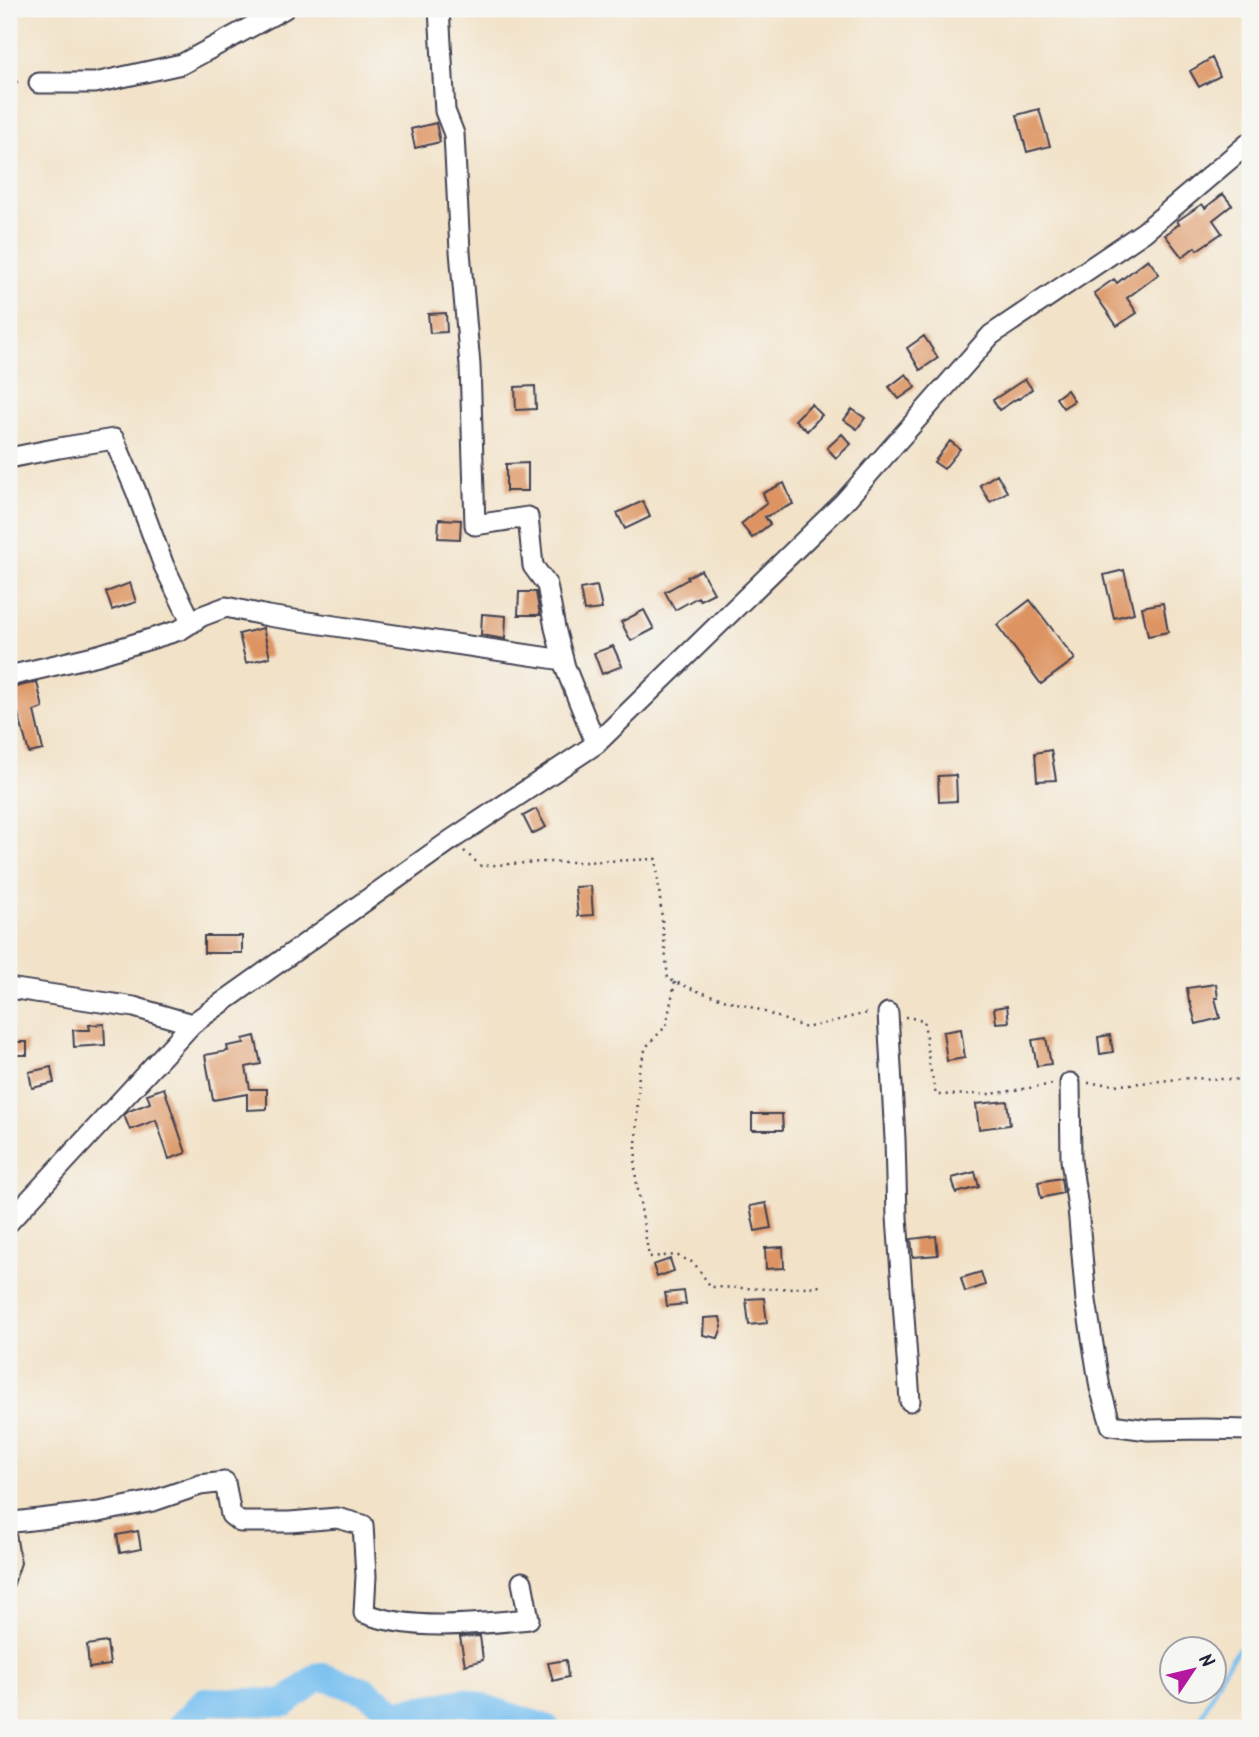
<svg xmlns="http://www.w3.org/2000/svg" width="1259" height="1737" viewBox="0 0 1259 1737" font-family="Kalam,sans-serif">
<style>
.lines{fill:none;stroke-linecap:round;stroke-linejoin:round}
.stream{stroke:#78c0f0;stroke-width:4.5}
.river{stroke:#78c0f0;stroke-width:28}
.building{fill:#dd9462}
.minor-casing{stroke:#413f50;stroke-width:23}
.path{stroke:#413f50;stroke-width:2.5;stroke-dasharray:2 5;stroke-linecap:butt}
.minor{stroke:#fff;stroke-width:19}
</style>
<rect width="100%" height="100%" fill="#f6f6f2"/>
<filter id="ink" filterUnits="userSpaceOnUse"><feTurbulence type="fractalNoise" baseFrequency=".0143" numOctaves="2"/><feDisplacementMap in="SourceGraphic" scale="14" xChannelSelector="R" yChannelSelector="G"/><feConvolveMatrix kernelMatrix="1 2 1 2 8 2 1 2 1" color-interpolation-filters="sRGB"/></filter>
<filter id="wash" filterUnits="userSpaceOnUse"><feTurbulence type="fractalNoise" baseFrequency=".00686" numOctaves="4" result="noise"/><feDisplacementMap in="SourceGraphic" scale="28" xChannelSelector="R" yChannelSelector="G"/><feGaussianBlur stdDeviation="1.57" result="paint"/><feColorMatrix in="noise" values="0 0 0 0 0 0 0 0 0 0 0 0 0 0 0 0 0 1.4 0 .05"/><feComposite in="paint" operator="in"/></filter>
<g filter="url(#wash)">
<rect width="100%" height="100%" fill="#f2e2c8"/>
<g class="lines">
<path class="stream" d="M 1196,1728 L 1224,1669 L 1250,1633"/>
<path class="river" d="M 179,1728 L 205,1701 L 285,1703 L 319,1676 L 364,1690 L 396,1713 L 465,1702 L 546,1728"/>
</g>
<g id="blocks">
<path class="building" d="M 1212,58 L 1220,76 L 1199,87 L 1190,71 Z
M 1039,109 L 1050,146 L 1027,152 L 1017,115 Z
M 436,123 L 440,142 L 415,148 L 411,129 Z
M 1223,194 L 1232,205 L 1213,220 L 1222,233 L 1197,250 L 1195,247 L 1182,257 L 1165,235 L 1179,224 L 1177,221 L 1202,204 L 1205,208 Z
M 1148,259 L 1159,274 L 1127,298 L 1137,313 L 1117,326 L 1094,293 L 1114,279 L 1117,283 Z
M 446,313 L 447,332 L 430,333 L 428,314 Z
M 924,336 L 938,358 L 920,370 L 907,348 Z
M 906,374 L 916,387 L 899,399 L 889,387 Z
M 1025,379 L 1032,389 L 1019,399 L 1018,398 L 999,410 L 993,400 Z
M 535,386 L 536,409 L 516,410 L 515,387 Z
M 1067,390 L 1074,401 L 1063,408 L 1056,398 Z
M 811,404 L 822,415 L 807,431 L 795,420 Z
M 852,409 L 865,418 L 857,429 L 844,420 Z
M 842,434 L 851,444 L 836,458 L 827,448 Z
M 950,441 L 960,449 L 944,469 L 934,462 Z
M 528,463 L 528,491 L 506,491 L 506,464 Z
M 997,474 L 1007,492 L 990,502 L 980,485 Z
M 784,483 L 793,504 L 765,517 L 770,524 L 752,538 L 741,524 L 767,503 L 763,493 Z
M 643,501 L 650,517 L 625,529 L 617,513 Z
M 439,519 L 461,520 L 460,539 L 438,538 Z
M 701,570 L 714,593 L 700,600 L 698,597 L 675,610 L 665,592 L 688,579 L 687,577 Z
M 1124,570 L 1134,613 L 1114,618 L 1104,575 Z
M 130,583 L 136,602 L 112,610 L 106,592 Z
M 597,586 L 602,609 L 584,611 L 580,589 Z
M 519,592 L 536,592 L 540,615 L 518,615 Z
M 1030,600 L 1075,659 L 1041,684 L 997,625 Z
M 1163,603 L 1168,632 L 1148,636 L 1142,607 Z
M 644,610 L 654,629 L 631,641 L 621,622 Z
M 482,614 L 506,616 L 505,639 L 481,635 Z
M 263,628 L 270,657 L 246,663 L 239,634 Z
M 613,646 L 622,666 L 602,674 L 594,653 Z
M 37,682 L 43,708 L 34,711 L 43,750 L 29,753 L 11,688 Z
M 1051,750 L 1056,780 L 1037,781 L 1035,753 Z
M 956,775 L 957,801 L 939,802 L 938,776 Z
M 536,809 L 546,827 L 532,834 L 523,816 Z
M 591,886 L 593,915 L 578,916 L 575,887 Z
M 204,936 L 242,936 L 242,953 L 204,953 Z
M 1216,984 L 1218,998 L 1215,998 L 1220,1018 L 1196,1024 L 1190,1002 L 1189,1002 L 1187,988 Z
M 1007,1006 L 1009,1022 L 996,1023 L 994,1008 Z
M 104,1024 L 105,1045 L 74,1047 L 73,1030 L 90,1030 L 89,1025 Z
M 961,1029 L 965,1058 L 947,1061 L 943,1032 Z
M 1110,1035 L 1113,1052 L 1100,1054 L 1098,1037 Z
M 255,1036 L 261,1064 L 246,1067 L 250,1089 L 267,1089 L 267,1109 L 247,1110 L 247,1094 L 213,1100 L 205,1055 L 228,1051 L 227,1046 L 244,1043 L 243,1039 Z
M 1046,1038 L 1051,1064 L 1037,1066 L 1032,1040 Z
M 13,1042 L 27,1042 L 27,1055 L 13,1055 Z
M 51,1067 L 54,1083 L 32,1088 L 29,1072 Z
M 164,1088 L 186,1153 L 169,1159 L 156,1120 L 130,1130 L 124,1115 L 129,1111 L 150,1103 L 147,1094 Z
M 1007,1101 L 1010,1125 L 979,1129 L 976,1104 Z
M 752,1114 L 782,1114 L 783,1130 L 752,1130 Z
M 975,1172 L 979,1187 L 956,1193 L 952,1178 Z
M 1061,1178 L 1063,1193 L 1041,1198 L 1038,1182 Z
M 766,1203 L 771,1228 L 755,1231 L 750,1206 Z
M 936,1236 L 938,1255 L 913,1257 L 911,1239 Z
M 783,1247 L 784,1268 L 766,1269 L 765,1248 Z
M 670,1259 L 674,1271 L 657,1277 L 653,1265 Z
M 981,1272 L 985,1285 L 965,1292 L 961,1278 Z
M 684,1291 L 686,1304 L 667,1306 L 665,1293 Z
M 764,1298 L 767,1323 L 749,1325 L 746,1299 Z
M 720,1317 L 722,1327 L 718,1338 L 703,1335 L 704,1318 Z
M 138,1531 L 141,1549 L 120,1553 L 117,1535 Z
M 9,1533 L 16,1534 L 21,1563 L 11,1593 L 9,1593 Z
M 480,1636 L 483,1660 L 465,1665 L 460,1637 Z
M 107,1642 L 110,1665 L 89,1668 L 87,1645 Z
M 566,1660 L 568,1677 L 553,1681 L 548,1663 Z"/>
</g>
</g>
<g filter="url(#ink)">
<use href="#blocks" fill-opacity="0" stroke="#413f50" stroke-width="2"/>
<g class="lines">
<defs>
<path id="minor" d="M 439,9 L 445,111 L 454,134 L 460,251 L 470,365 L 475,525 L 528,517 L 533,566 L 547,585 L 555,628 L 565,667 L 596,744
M 39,83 L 95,83 L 182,64 L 284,9
M 9,458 L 59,448 L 114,439 L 136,491 L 164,566 L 192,623
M 9,676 L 98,655 L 180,630 L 202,616 L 226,607 L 268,616 L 563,660
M 9,988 L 134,1007 L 192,1024 L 451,840 L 596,744 L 844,502 L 991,335 L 1144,232 L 1250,142
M 888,1013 L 895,1139 L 897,1217 L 910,1401
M 1070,1083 L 1071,1160 L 1078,1208 L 1086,1301 L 1100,1388 L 1111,1425 L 1148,1430 L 1204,1429 L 1250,1430
M 9,1222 L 192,1024
M 9,1518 L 14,1522 L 99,1512 L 153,1501 L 200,1485 L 225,1482 L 231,1515 L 240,1522 L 290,1522 L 337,1518 L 363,1525 L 366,1576 L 364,1613 C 413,1632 477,1624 529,1619 L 522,1582"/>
</defs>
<use href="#minor" class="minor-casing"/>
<path class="path" d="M 9,82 L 22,82
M 464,851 L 481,866 L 541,862 L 584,862 L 656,859 L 668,979 L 700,992 L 757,1009 L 806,1028 L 871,1012
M 675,982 L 666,1026 L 646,1047 L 639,1070 L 635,1172 L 649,1257 L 676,1255 L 694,1263 L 711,1287 L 771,1289 L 823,1286
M 905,1017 L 924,1020 L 929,1063 L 936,1095 L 991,1094 L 1054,1084
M 1088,1083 L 1121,1085 L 1189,1078 L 1250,1080"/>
<use href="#minor" class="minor"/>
</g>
</g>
<rect width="1259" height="1737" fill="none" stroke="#f6f6f2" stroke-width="35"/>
<g transform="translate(1193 1670) rotate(55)"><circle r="33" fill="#f6f6f2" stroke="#a1a1a9" stroke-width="2"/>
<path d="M0-5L12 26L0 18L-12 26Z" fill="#b5179e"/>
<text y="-10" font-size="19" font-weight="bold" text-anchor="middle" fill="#22223b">N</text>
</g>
</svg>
